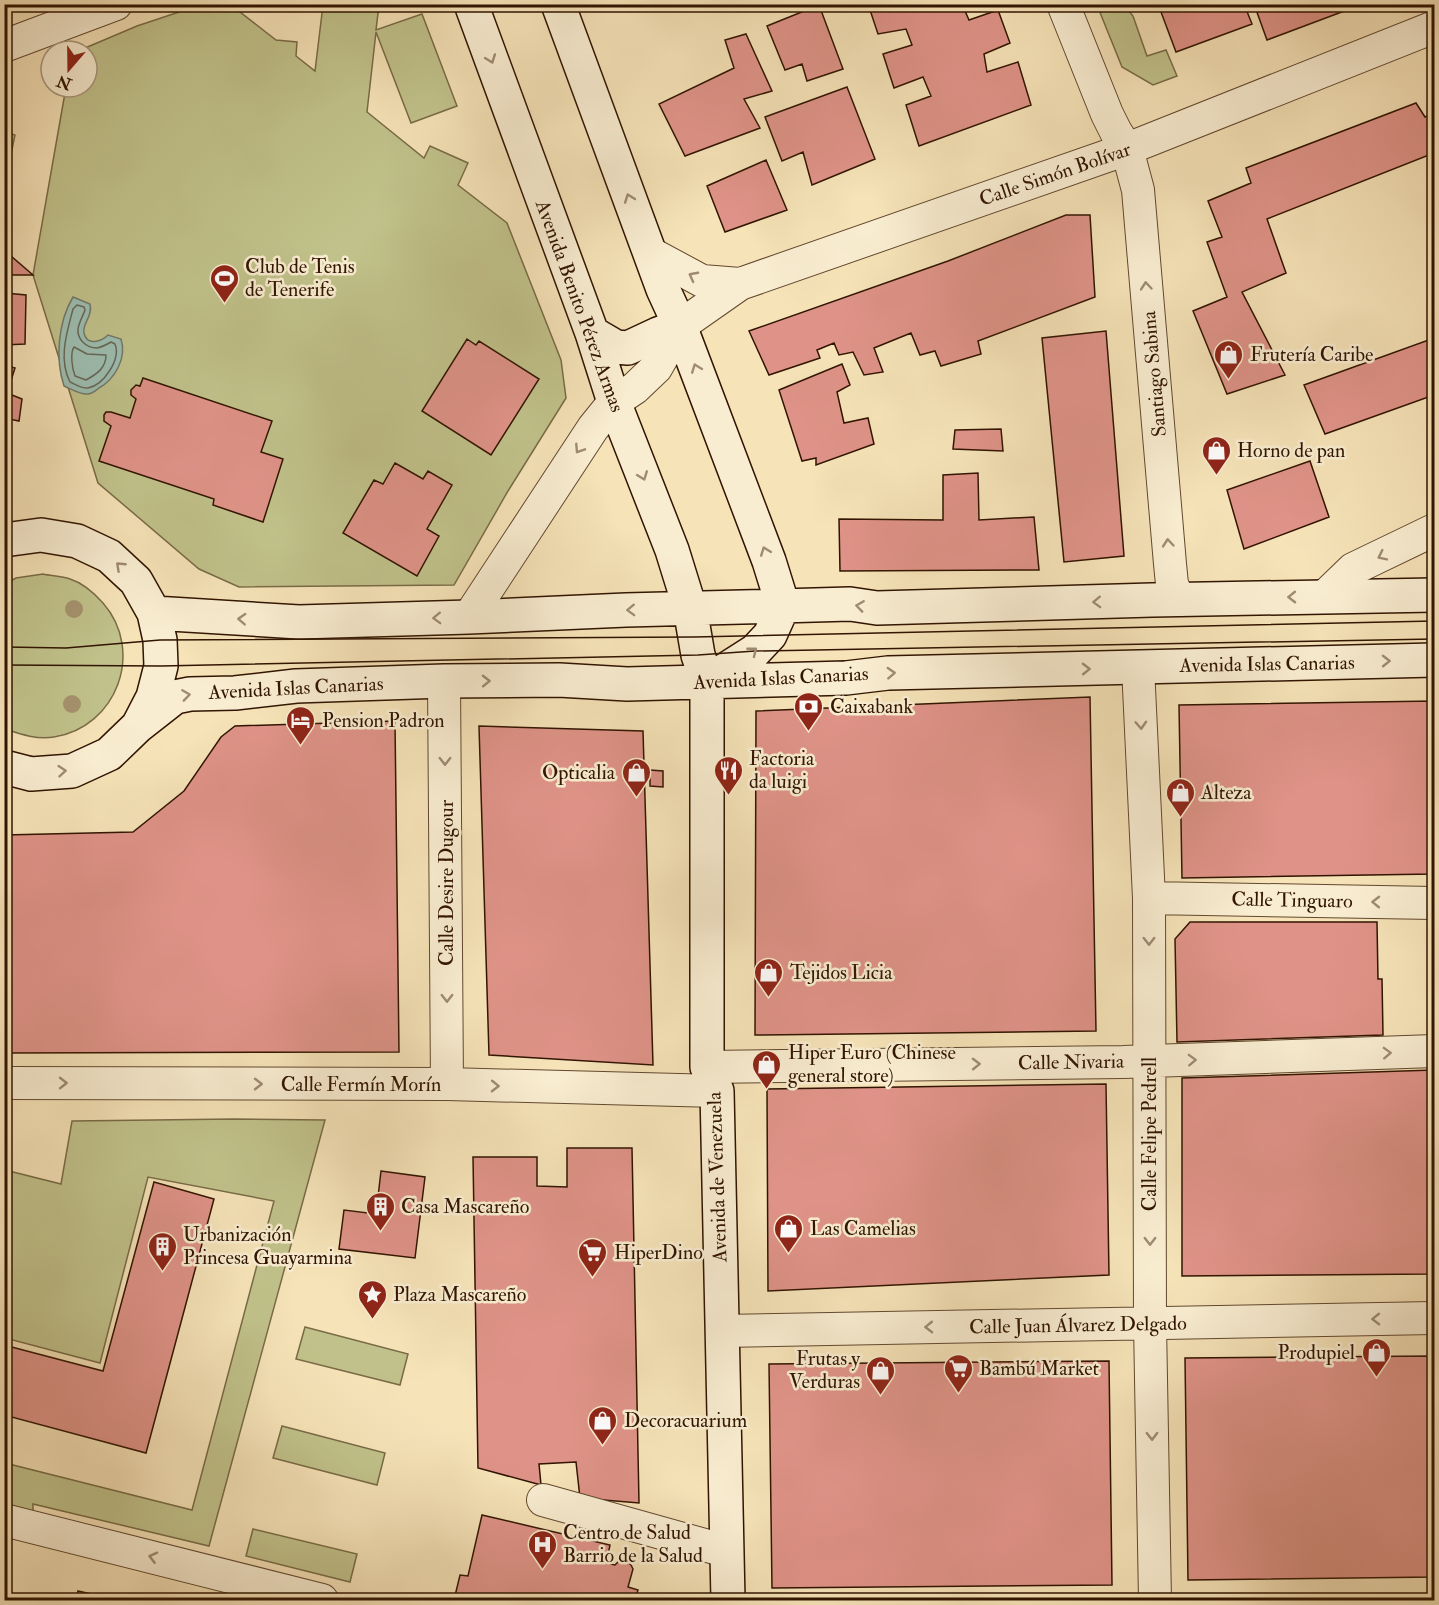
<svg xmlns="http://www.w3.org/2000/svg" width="1439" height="1605" viewBox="0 0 1439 1605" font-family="'IM FELL Double Pica',serif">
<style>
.green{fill:#c1c28b;stroke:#796b46;stroke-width:1.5}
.water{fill:#9dbeb1;stroke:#727a6b;stroke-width:1.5}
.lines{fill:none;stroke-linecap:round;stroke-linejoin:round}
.shore{stroke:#676959;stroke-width:1.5}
.building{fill:#df9388;stroke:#311401;stroke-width:1.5}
.street-casing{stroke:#62482f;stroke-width:34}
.secondary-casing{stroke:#311401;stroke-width:36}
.street{stroke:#f9edd1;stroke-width:32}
.secondary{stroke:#f9edd1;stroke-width:33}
.tram{stroke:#311401;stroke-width:1.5}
.tree{fill:#a5936e}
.oneway{stroke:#9f8b73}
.labels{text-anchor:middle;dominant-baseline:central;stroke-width:5;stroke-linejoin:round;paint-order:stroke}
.street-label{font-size:20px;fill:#311401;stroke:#f9edd1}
.poi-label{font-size:20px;fill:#311401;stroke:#f9edd1;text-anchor:start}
</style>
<rect width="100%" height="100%" fill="#f6e3b8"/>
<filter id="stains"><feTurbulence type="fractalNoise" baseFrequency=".00333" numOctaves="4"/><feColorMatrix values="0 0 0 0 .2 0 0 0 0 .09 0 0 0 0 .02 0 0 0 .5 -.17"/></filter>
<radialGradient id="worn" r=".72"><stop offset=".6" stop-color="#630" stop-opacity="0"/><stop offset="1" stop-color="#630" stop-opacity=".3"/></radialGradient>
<path class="green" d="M 200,5 L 231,5 L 276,40 L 297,42 L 296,56 L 315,71 L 323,5 L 379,5 L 376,30 L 422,14 L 457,106 L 411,123 L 376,32 L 367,112 L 424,158 L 430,146 L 468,163 L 458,185 L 507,223 L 561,360 L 566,398 L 508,491 L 454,585 L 239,587 L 199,569 L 98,483 L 33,275 L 66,87 L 87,87 L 87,51 L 78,51 L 137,26 Z
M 1097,5 L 1124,5 L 1133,16 L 1147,56 L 1166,50 L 1177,76 L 1153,85 L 1122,67 Z
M 5,132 L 15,135 L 5,183 L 4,132 Z
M 43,574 C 51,576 61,576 70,579 C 83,583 94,593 103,603 C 145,651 117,727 54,737 C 37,740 20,734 5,729 L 5,584 L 16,578 Z
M 234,1119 L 325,1120 L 209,1546 L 33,1504 L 33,1518 L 5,1509 L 5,1463 L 192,1510 L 274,1201 L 148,1177 L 100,1363 L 5,1338 L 5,1170 L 61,1184 L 72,1121 Z
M 305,1327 L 408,1354 L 400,1385 L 296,1359 Z
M 282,1426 L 385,1453 L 377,1485 L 273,1458 Z
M 253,1529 L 357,1554 L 350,1582 L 246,1556 Z"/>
<path class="water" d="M 73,297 L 90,304 C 93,317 82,323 84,333 C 87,347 102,341 108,335 L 121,339 C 127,358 115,379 99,388 C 95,391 92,394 87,394 C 79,394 71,389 64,386 C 55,359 58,322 73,297 Z"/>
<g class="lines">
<path class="shore" d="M 77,305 L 84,307 L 85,310 C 83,316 79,322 78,329 C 77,339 86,348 97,348 C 102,347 106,345 111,342 L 115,344 C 121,359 104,385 88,388 C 82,389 75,384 70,382 C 58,359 67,332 73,309 Z
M 74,347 L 87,354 L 106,355 C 106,368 97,374 86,380 L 75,376 C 72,368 70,353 74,347 Z"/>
</g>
<path class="building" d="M 868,4 L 962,4 L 969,20 L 998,10 L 1010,43 L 984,54 L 987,72 L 1018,62 L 1031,105 L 919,146 L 906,105 L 931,96 L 923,77 L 894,88 L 883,54 L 912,45 L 906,29 L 878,34 Z
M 1158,4 L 1244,4 L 1252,24 L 1176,52 Z
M 1254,4 L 1363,4 L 1267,40 Z
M 819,5 L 843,69 L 807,81 L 802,64 L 785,70 L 767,26 Z
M 746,34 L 772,91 L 744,99 L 760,128 L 685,156 L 659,104 L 734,68 L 725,40 Z
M 847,87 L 875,159 L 812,185 L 803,152 L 782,161 L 765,117 Z
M 1416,103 L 1425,117 L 1434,113 L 1434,153 L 1267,219 L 1286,273 L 1242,292 L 1285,375 L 1227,394 L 1193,311 L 1227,297 L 1207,242 L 1222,237 L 1208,201 L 1251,183 L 1246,168 Z
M 766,160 L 787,210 L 725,232 L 707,186 Z
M 1066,215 L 1090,215 L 1095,297 L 978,341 L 981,354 L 941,366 L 935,351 L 920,355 L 911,333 L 874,348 L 883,372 L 864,375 L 853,352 L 839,355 L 834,343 L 817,350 L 820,358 L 769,375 L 749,331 L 948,261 Z
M 4,250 L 33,275 L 4,275 Z
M 5,293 L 26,295 L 25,344 L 4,345 Z
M 1106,331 L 1124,556 L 1064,562 L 1042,338 Z
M 1434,338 L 1434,395 L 1325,434 L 1304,385 Z
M 467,339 L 476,345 L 479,341 L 539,379 L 491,455 L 422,411 Z
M 842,364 L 850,385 L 837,392 L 844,423 L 868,418 L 874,444 L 816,465 L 816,458 L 802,461 L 779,390 Z
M 4,365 L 15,368 L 7,393 L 22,399 L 19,421 L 4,418 Z
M 143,378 L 272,421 L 261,452 L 283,459 L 263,522 L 213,505 L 214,499 L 99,461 L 111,426 L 104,421 L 104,415 L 106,412 L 111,412 L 130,418 L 136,399 L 131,395 L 131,390 L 136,385 L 140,386 Z
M 1001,429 L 1003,451 L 953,449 L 955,430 Z
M 1310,461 L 1329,517 L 1244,549 L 1227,490 Z
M 395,463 L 423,479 L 428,471 L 452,485 L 427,529 L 439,536 L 417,576 L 343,533 L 374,480 L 383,484 Z
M 978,473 L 979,520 L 1034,517 L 1039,570 L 840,571 L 839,519 L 943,520 L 943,475 Z
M 1090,697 L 1096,1031 L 755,1035 L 756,711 Z
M 1434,701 L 1434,874 L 1182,878 L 1179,705 Z
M 395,721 L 399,1052 L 4,1053 L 4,835 L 133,832 L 184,791 L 221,737 L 235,726 Z
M 479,726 L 643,731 L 653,1065 L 489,1055 Z
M 650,770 L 663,771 L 663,787 L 650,786 Z
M 1190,922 L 1377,922 L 1378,979 L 1382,979 L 1383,1035 L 1177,1042 L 1175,939 Z
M 1434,1070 L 1434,1274 L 1182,1276 L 1182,1078 Z
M 1106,1084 L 1109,1275 L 768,1291 L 767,1089 Z
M 567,1148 L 632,1148 L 639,1503 L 580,1498 L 576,1462 L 539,1464 L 541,1485 L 478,1468 L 473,1157 L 537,1157 L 537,1186 L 567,1187 Z
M 381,1171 L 425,1177 L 415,1258 L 339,1249 L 344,1210 L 376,1214 Z
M 154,1182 L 214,1199 L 146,1453 L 4,1415 L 4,1345 L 103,1371 Z
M 1434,1356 L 1434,1577 L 1188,1580 L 1185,1358 Z
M 1109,1361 L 1112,1585 L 772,1588 L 769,1364 Z
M 482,1515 L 610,1545 L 608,1555 L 612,1556 L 610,1564 L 615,1565 L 619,1561 L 625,1560 L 631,1565 L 633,1569 L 628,1587 L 638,1590 L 635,1600 L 454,1600 L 460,1575 L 468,1576 Z
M 78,1591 L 118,1600 L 76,1600 Z"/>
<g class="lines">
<defs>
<path id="street" d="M 1063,4 L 1107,114 L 1116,132 L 1127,149 L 1138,190 L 1170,564 L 1172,584 L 1179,600
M 4,46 L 116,4
M 650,253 L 702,281 L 740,284
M 1324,597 L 1353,569 L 1434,530
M 469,617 L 593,428 L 614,402 L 635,388 L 656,368 L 680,326 L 740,284 L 1127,149 L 1434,27
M 1138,667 L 1149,898 L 1150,1324 L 1155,1600
M 444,681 L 447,1084
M 1149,898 L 1434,903
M 707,1067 L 1123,1062 L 1434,1051
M 4,1083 L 447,1084 L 717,1091
M 722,1331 L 1434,1318
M 543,1500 L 726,1551
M 4,1520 L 322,1600"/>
<path id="secondary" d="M 471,4 L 592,333 L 614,402 L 672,550 L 690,608 L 698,655 L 707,682 L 707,1067 L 717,1091 L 728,1600
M 558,4 L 663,289 L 680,326 L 769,561 L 783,606
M 592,333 L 616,347 L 628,348 L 658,334 L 680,326
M 4,540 L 41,535 L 77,541 L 109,556 L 136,581 L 154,613 L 160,640 L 161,666 L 153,697 L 138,726 L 109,754 L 72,771 L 31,774 L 4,767
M 154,613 L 299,622 L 469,617 L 626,610 L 742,607 L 850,604 L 877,608 L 1152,600 L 1434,595
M 708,681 L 755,651 L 770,635 L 783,606
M 138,726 L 175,697 L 190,694 L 235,693 L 296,686 L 444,681 L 559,680 L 627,684 L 846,678 L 888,673 L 1434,660"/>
</defs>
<use href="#street" class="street-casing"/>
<use href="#secondary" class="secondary-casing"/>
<use href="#street" class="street"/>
<use href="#secondary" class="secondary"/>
<path class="tram" d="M 4,647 L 66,648 L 160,640 L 694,637 L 1434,621
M 4,665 L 161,666 L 698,655 L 755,651 L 1434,639"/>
</g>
<g class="tree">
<circle cx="74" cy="609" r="9"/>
<circle cx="72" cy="704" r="9"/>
</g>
<defs><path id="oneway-chevron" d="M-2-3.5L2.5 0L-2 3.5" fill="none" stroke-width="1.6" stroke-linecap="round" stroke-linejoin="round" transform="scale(1.5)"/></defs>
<g class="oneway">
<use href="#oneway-chevron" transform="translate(491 59) rotate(70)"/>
<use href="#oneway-chevron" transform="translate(629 198) rotate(-110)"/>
<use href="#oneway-chevron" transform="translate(693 276) rotate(-152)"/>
<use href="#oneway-chevron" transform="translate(1146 286) rotate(-95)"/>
<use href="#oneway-chevron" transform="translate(696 368) rotate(-111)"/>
<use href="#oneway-chevron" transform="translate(579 449) rotate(123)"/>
<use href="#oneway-chevron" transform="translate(643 476) rotate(69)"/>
<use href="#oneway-chevron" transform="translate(1168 543) rotate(-95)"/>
<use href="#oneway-chevron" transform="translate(765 551) rotate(-111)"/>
<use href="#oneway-chevron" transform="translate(1382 556) rotate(154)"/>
<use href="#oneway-chevron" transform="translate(120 566) rotate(-137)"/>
<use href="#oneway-chevron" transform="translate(1292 597) rotate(179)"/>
<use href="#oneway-chevron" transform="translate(1097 602) rotate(178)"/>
<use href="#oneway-chevron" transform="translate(860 606) rotate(-172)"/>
<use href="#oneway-chevron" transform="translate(631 610) rotate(178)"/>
<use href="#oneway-chevron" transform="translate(437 618) rotate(178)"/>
<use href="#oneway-chevron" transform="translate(242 619) rotate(-177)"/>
<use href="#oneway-chevron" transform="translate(753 651) rotate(-39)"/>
<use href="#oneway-chevron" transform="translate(1386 661) rotate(-1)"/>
<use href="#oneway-chevron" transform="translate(1086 669) rotate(-1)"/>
<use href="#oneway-chevron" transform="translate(891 673) rotate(-3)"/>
<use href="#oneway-chevron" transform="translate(486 681) rotate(-1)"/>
<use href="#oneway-chevron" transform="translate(186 695) rotate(-8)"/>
<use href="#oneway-chevron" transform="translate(1141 725) rotate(87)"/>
<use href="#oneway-chevron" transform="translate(445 761) rotate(90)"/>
<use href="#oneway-chevron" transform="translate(62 771) rotate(-5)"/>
<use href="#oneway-chevron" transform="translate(1376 902) rotate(-179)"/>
<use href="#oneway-chevron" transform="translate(1149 941) rotate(90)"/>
<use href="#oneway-chevron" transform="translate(447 998) rotate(90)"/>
<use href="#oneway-chevron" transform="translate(1387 1053) rotate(-2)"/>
<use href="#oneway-chevron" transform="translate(1192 1060) rotate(-2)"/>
<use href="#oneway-chevron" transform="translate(976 1064) rotate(-1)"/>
<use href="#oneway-chevron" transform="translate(63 1083)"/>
<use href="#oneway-chevron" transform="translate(258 1084)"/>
<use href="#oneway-chevron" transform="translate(495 1086) rotate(1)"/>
<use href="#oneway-chevron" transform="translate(1150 1241) rotate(90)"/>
<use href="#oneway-chevron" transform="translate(1376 1319) rotate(179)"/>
<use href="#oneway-chevron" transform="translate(929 1327) rotate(179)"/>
<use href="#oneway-chevron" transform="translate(1152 1436) rotate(89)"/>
<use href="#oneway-chevron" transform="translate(153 1557) rotate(-166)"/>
</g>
<defs>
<symbol id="stadium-pin" viewBox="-11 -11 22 30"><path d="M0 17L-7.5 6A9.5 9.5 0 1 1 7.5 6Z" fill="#8f2418" stroke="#f9edd1"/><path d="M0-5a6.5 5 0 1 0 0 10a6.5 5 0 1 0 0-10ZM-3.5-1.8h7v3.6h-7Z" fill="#fff"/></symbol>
<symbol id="shop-pin" viewBox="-11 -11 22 30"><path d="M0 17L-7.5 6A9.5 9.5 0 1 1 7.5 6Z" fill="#8f2418" stroke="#f9edd1"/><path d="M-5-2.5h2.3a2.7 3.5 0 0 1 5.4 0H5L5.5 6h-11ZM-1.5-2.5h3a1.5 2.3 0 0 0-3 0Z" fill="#fff"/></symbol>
<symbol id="bank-pin" viewBox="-11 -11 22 30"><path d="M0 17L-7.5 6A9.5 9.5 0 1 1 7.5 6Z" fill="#8f2418" stroke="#f9edd1"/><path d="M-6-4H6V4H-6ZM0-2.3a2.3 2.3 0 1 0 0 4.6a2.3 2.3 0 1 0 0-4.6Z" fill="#fff"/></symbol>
<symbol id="hotel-pin" viewBox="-11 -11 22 30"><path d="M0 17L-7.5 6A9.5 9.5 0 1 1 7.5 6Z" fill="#8f2418" stroke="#f9edd1"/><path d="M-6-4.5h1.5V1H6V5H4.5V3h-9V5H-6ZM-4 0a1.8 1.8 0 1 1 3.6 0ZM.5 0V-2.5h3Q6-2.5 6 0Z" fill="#fff"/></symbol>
<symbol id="restaurant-pin" viewBox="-11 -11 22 30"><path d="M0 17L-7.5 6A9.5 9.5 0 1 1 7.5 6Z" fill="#8f2418" stroke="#f9edd1"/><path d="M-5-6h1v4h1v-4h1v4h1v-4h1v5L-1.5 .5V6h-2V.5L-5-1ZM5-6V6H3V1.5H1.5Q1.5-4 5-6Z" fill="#fff"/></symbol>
<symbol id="building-pin" viewBox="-11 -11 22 30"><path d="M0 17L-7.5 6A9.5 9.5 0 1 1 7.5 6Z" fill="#8f2418" stroke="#f9edd1"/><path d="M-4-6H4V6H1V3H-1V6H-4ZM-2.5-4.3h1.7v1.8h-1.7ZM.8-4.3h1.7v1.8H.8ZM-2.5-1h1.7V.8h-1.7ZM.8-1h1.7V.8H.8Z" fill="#fff"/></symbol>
<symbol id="supermarket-pin" viewBox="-11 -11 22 30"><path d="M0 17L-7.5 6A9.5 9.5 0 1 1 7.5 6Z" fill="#8f2418" stroke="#f9edd1"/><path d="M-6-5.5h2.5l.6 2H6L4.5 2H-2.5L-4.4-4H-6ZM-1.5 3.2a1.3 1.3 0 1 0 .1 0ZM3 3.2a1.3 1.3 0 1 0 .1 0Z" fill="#fff"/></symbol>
<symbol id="sight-pin" viewBox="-11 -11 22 30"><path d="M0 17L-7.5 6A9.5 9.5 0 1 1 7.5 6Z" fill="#8f2418" stroke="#f9edd1"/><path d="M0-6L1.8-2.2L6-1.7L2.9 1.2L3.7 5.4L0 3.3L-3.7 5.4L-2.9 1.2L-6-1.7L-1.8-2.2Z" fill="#fff"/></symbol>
<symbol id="hospital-pin" viewBox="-11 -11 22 30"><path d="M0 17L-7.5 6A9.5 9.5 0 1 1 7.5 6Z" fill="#8f2418" stroke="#f9edd1"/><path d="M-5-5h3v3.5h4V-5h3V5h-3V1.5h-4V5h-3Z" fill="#fff"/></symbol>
</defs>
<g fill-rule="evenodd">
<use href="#stadium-pin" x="208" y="262" width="33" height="45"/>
<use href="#shop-pin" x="1212" y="338" width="33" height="45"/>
<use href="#shop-pin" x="1200" y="434" width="33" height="45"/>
<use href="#bank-pin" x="792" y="690" width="33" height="45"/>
<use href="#hotel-pin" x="284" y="704" width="33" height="45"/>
<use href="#restaurant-pin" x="712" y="754" width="33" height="45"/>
<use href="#shop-pin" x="620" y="756" width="33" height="45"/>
<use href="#shop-pin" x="1164" y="776" width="33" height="45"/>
<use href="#shop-pin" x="752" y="956" width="33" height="45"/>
<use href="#shop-pin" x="750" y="1048" width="33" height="45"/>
<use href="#building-pin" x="364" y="1190" width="33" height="45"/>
<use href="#shop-pin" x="772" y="1212" width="33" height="45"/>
<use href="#building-pin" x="146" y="1230" width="33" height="45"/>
<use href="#supermarket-pin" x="576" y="1236" width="33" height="45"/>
<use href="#sight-pin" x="356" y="1278" width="33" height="45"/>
<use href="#shop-pin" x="1360" y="1336" width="33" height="45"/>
<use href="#supermarket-pin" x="942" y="1352" width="33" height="45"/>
<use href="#shop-pin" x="864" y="1354" width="33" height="45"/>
<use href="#shop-pin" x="586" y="1404" width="33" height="45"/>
<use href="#hospital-pin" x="526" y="1528" width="33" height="45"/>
</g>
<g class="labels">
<g class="street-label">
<text transform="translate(1055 174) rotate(-19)">Calle Simón Bolívar</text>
<text transform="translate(580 306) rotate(70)">Avenida Benito Pérez Armas</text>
<text transform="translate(1154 374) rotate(-95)">Santiago Sabina</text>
<text transform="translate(1267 664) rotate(-1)">Avenida Islas Canarias</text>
<text transform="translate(781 678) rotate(-3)">Avenida Islas Canarias</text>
<text transform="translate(296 688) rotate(-3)">Avenida Islas Canarias</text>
<text transform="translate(446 883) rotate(-90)">Calle Desire Dugour</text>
<text transform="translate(1292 900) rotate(1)">Calle Tinguaro</text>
<text transform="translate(1071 1062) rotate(-1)">Calle Nivaria</text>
<text x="361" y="1084">Calle Fermín Morín</text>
<text transform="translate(1149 1134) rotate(-90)">Calle Felipe Pedrell</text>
<text transform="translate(717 1177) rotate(-92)">Avenida de Venezuela</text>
<text transform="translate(1078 1325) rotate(-1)">Calle Juan Álvarez Delgado</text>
</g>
<g class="poi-label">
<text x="245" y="266">Club de Tenis<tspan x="245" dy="23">de Tenerife</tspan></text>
<text x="1250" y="354">Frutería Caribe</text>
<text x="1237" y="450">Horno de pan</text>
<text x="830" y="706">Caixabank</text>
<text x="322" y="720">Pension Padron</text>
<text x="749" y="758">Factoria<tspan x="749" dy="23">da luigi</tspan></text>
<text x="615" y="772" text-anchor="end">Opticalia</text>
<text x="1201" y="792">Alteza</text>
<text x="790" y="972">Tejidos Licia</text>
<text x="788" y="1052">Hiper Euro (Chinese<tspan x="788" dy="23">general store)</tspan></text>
<text x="401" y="1206">Casa Mascareño</text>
<text x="810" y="1228">Las Camelias</text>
<text x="183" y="1234">Urbanización<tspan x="183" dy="23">Princesa Guayarmina</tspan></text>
<text x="614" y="1252">HiperDino</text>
<text x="393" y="1294">Plaza Mascareño</text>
<text x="1355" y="1352" text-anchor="end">Produpiel</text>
<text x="860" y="1358" text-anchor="end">Frutas y<tspan x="860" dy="23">Verduras</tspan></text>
<text x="979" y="1368">Bambú Market</text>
<text x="624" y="1420">Decoracuarium</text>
<text x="563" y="1532">Centro de Salud<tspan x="563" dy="23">Barrio de la Salud</tspan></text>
</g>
</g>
<rect width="1439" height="1605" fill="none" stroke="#f6e3b8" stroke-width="24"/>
<rect x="6" y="6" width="1427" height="1593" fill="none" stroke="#311401" stroke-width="3"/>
<rect x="12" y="12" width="1415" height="1581" fill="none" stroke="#311401" stroke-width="1.5"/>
<g transform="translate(69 69) rotate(200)"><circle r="28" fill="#f9edd1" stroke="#a9967e" stroke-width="1.5"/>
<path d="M0-4.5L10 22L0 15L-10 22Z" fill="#8f2418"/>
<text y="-9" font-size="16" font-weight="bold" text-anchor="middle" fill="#311401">N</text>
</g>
<rect width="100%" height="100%" filter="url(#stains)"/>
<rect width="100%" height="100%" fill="url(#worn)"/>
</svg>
